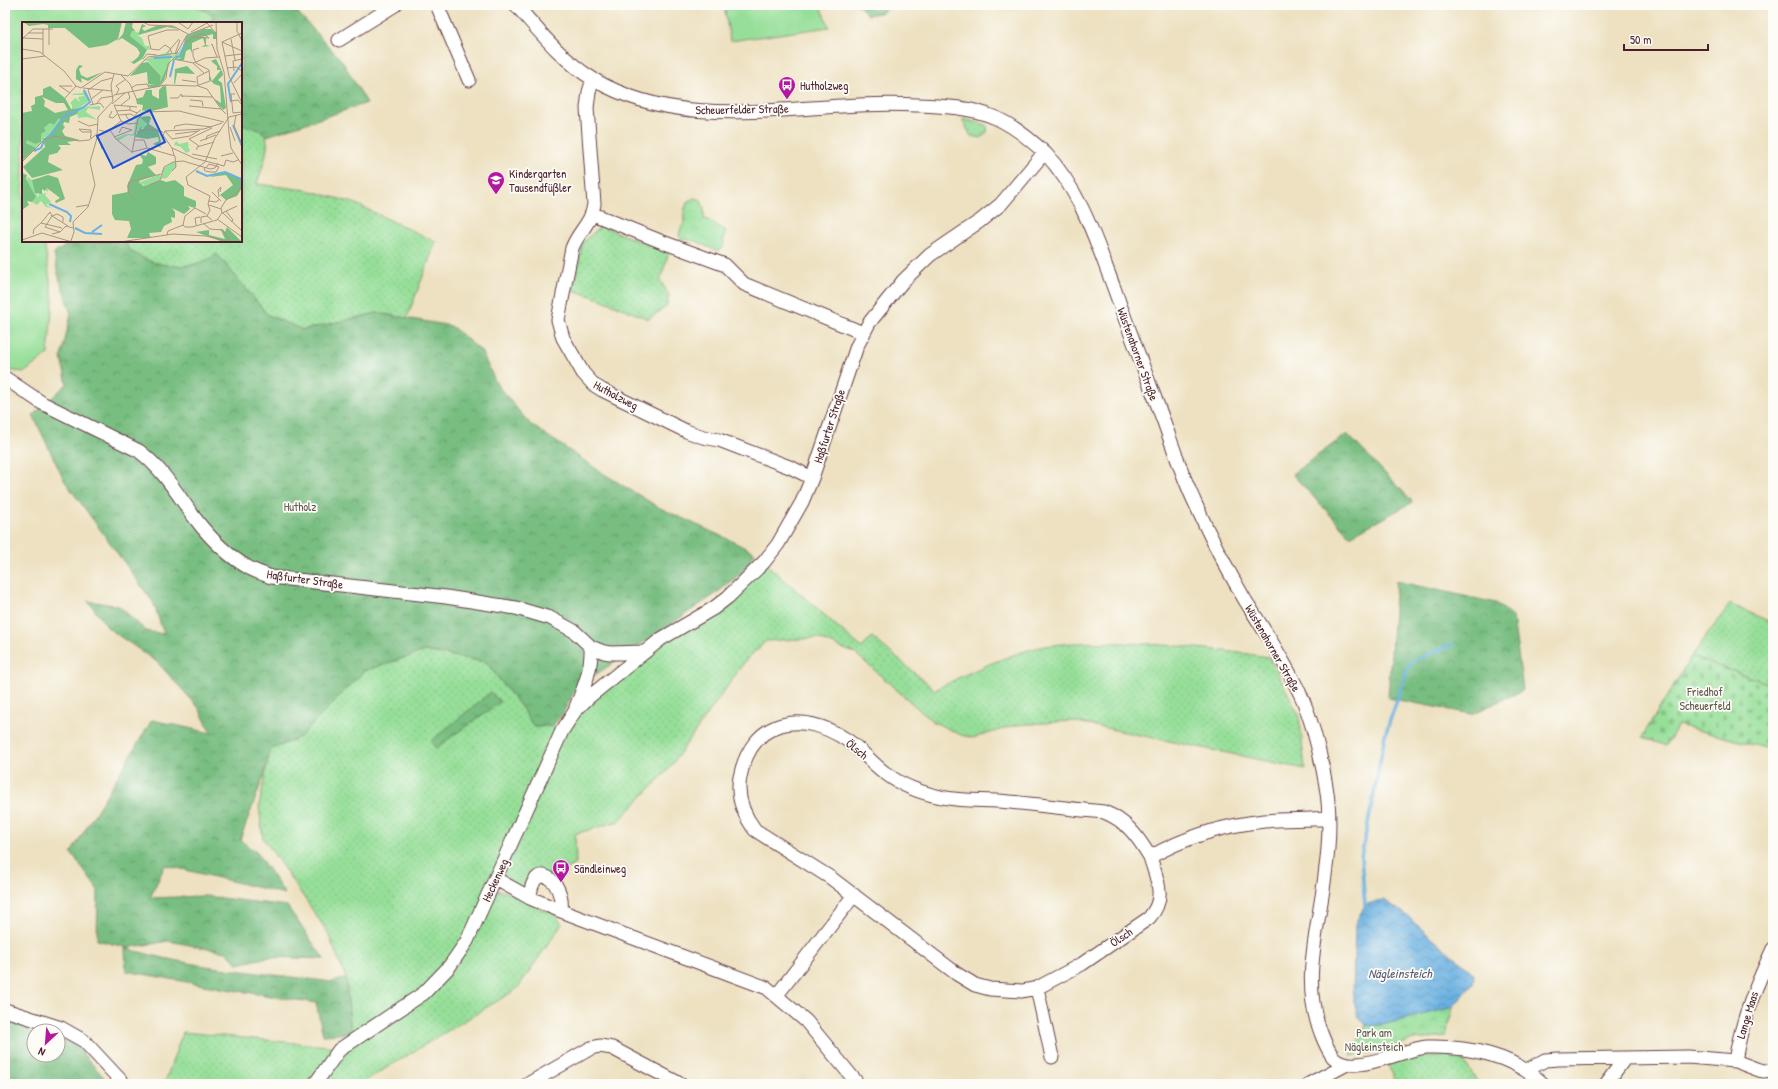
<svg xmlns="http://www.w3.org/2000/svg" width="1778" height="1089" viewBox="0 0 1778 1089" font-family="'Patrick Hand',sans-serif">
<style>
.grass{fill:url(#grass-dots);stroke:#707f62}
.forest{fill:url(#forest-crowns);stroke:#616e56}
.cemetery{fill:url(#cemetery-stones);stroke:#707f62}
.park{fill:url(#park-crowns);stroke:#707f62}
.garden{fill:#96df99;stroke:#707f62}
.water{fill:url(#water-waves);stroke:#5a6886}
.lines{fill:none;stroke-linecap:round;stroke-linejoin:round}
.stream{stroke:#6ab1e1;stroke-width:3.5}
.minor-casing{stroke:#623c42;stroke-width:15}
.minor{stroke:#fff;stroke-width:13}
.labels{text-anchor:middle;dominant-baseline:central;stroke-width:3.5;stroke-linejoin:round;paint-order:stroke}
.poi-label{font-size:12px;fill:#4a1f2b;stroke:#fdfcf7;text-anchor:start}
.street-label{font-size:12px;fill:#4a1f2b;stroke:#fdfcf7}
.park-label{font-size:12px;fill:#61594c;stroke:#fdfcf7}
.water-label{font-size:13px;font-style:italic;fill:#575974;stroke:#fdfcf7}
.inset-river{fill:none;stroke:#6ab1e1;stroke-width:2}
.inset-road{fill:none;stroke:#ac9385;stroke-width:1}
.view{fill:#1d4ed8;fill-opacity:0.15;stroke:#1d4ed8;stroke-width:2}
.inset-edge{fill:none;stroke:#4a1f2b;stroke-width:2}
</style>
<defs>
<pattern id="grass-dots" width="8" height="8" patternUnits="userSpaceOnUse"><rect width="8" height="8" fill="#96df99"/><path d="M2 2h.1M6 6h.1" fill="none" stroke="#83bf84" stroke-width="1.8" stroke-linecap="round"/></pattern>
<pattern id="forest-crowns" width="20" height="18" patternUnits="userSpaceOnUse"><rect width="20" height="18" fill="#78be81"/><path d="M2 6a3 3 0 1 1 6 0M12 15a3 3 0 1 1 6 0" fill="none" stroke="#649a6a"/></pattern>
<pattern id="cemetery-stones" width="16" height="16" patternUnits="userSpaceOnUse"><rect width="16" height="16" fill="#96df99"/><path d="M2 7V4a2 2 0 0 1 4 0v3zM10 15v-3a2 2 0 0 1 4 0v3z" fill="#83bf84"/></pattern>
<pattern id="park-crowns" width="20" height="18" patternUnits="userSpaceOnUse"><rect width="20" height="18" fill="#96df99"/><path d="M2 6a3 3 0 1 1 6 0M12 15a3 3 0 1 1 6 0" fill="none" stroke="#83bf84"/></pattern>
<pattern id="water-waves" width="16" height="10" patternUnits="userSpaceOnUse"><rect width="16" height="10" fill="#6ab1e1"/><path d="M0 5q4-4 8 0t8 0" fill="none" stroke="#598fb7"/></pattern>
</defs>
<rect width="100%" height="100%" fill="#fdfcf7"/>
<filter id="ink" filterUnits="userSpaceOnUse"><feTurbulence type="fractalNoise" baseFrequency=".025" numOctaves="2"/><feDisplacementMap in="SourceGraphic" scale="8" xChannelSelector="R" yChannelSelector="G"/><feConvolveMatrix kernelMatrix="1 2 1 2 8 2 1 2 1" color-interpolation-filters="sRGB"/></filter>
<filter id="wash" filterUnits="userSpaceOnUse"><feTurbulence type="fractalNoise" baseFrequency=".012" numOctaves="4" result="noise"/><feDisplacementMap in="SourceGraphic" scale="16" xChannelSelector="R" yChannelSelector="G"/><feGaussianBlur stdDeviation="0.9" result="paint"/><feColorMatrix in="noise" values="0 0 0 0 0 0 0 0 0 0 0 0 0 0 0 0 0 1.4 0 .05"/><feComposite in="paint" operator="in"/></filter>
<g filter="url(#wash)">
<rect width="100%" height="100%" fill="#ede1c1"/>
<path class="grass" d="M 963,119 L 986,125 C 990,131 985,135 980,138 L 971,136 L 963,121 Z
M 241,125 C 248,127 257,127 262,131 C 275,140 260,172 257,184 L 307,190 L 354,203 L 436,242 L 407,318 L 377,313 L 303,330 L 268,315 L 217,254 C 195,270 162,269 139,256 C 132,252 127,249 125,241 L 241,241 Z
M 601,226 L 669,253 L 660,280 L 669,295 L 666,307 L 648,319 L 605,301 L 573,290 L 583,242 Z
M 764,562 L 862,648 L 872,637 L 935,690 C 966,673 1011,653 1045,646 C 1071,642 1095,642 1121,643 C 1171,644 1220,650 1269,657 L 1299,715 L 1305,769 L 1071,721 L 1016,725 L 973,738 L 961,735 L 932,721 L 856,654 L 817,638 L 766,641 L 746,660 L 668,770 L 619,821 L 575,834 L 576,864 L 549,877 L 541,877 L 535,880 L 530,887 L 530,898 L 496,879 C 475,922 461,960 425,992 C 409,1007 389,1016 372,1029 C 401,1022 446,982 462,957 C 475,934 481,909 499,890 L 526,899 L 540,909 L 553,912 L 562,924 L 517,989 L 360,1084 L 315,1084 L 336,1054 L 351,1042 L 346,978 L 327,931 L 263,838 L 259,806 L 270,750 L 300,737 L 364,671 L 425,651 L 486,662 L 522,708 L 534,727 L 552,726 L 562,731 L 575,711 L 589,697 L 661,639 L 714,608 L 728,597 Z
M 1730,604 L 1773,623 L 1773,685 L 1691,657 Z
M 183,1032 L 338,1047 L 315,1074 L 304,1084 L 161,1084 L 166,1079 Z
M 1457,1055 L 1461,1057 L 1479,1084 L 1397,1084 L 1386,1061 L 1429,1056 Z"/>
<path class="forest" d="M 195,5 L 291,5 L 342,61 L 367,103 L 267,136 C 261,128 251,128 241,125 L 241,23 L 209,23 L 214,16 Z
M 858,5 L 888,5 L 883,12 L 868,15 Z
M 84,241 L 125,241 C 127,249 132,252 139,256 C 162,269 195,270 217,254 L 268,315 L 303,330 L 377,313 L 451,326 L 481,351 L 497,385 L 530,424 L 601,472 L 658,507 L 734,542 L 755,553 L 741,573 L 717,593 L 601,671 L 578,684 L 562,715 L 552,726 L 534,727 L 522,708 L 486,662 L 425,651 L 364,671 L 300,737 L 270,750 L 264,775 L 240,840 L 257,853 L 285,894 L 165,865 L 150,898 L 205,896 L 287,906 L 324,959 L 268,957 L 238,964 L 226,952 L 169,941 L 126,948 C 189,968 265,973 332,982 L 346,978 L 351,1033 L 323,1035 L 316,1003 L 226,989 L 126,971 L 125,947 L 97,940 L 98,890 L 71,853 L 152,720 L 211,733 L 199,708 L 157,662 L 108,628 L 88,601 L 119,606 L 146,631 L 164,634 L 153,602 L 64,480 L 33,415 L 67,384 L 61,357 L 71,314 L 58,274 L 54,253 L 67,245 Z
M 1347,434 L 1413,502 L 1350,536 L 1292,474 Z
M 1396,581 L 1496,603 L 1513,617 L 1523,690 L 1472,714 L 1388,698 Z
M 491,692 L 500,702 L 436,748 L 430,742 Z
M 5,1017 L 47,1031 L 34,1031 L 34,1055 L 58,1055 L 58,1036 L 75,1045 L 110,1084 L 5,1084 Z"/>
<path class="cemetery" d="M 1691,657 L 1773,685 L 1773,750 L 1678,725 L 1666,746 L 1642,737 Z"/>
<path class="park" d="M 695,198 L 701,200 L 704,210 L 704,218 L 725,230 L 723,248 L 717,251 L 695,241 L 681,239 L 679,235 L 681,228 L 684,224 C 683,216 684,209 688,201 Z
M 1453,1007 L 1446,1037 L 1413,1040 L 1383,1050 L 1351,1056 L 1366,1025 L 1381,1025 Z"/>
<path class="garden" d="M 5,5 L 195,5 L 214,16 L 209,23 L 23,23 L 23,241 L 44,241 L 53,300 L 48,354 L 25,372 L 5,370 Z
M 724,5 L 820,5 L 829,27 L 730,41 Z"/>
<path class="water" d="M 1384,900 L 1405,914 L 1426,933 L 1472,972 L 1474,976 L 1473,984 L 1453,1007 L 1381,1025 L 1366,1025 L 1358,1016 L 1353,998 L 1355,924 L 1365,905 L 1377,901 Z"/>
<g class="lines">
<path class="stream" d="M 1365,905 L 1361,857 L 1373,799 L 1385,735 L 1410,662 L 1453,644"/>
</g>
</g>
<g filter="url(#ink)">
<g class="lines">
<defs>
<path id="minor" d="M 437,5 L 469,80
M 516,5 C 539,31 563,61 593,79 C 691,138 810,98 917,105 C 943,106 971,107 996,118 C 1014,126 1031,140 1046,154 C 1081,192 1096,241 1114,288 C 1130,333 1147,377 1164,422 C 1174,450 1183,478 1196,505 C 1210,537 1227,569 1245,600 C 1266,633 1287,665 1303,700 C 1314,727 1321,757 1326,786 C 1331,815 1329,847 1325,875 C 1319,928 1300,981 1321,1033 C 1324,1041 1328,1050 1333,1057 C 1353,1077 1402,1049 1427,1047 C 1468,1046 1513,1055 1543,1084
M 339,40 L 395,5
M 593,79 L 589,92 L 587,108 L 594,204 C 592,223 579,230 572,248 L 558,320 L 563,338 L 583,373 L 594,385 L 602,390 L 686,431 L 703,437 L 719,440 L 792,468 L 812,478
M 593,214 L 660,241 L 725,265 L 744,284 L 863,333
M 5,378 L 42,403 L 139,451 C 163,469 177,494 194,517 C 209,537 229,557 251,569 C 257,572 264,574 271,577 L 446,597 L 516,608 L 550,618 L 574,631 L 591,647 L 604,652 L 610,653 L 645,652
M 576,707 C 584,687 592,669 591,647
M 1150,857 C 1157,880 1167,898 1149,918 L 1082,964 L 1037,988 L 1022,991 L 990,989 L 975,985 L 957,974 L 831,878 L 755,830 C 743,814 736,797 740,777 C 752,719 801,709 847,740 C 862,750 873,765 888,775 C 904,787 922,793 941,797 C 960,801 979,800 999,801 C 1034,804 1069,809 1104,812 C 1127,821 1138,837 1150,857 C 1184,838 1225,825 1264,821 C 1285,819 1307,820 1328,818
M 496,879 L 530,898 L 561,911 L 767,988 L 806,1021 L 858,1084
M 530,898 C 532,858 565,879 561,911
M 1037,988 L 1052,1057
M 777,995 L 854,895
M 5,1010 L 61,1028 L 84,1041 L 124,1084
M 1527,1070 L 1545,1060 L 1558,1059 L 1688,1057 L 1735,1061
M 1770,1072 L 1759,1070 L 1735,1061 C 1742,1019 1755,988 1773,949
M 315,1084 L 339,1050 L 424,993 L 449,967 L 467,941 L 562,731 L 575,711 L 589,697 L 661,639 L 714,608 L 728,597 L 764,562 L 778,544 L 802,502 L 812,478 L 857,346 L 869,323 L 903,281 L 930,255 L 980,221 L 1001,204 L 1044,153
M 528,1084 L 591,1048 L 600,1046 L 612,1048 L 680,1084
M 1309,1084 L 1347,1064
M 1606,1084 L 1625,1058"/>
</defs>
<use href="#minor" class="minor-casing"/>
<use href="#minor" class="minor"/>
</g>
</g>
<defs>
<symbol id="bus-pin" viewBox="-11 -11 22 30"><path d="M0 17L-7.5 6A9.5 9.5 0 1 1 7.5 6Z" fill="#b5179e" stroke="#fdfcf7"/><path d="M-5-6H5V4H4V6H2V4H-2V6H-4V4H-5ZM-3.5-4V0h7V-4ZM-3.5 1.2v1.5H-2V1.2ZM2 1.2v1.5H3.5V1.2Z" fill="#fff"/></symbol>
<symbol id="school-pin" viewBox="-11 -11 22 30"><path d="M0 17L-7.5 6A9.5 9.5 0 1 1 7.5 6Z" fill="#b5179e" stroke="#fdfcf7"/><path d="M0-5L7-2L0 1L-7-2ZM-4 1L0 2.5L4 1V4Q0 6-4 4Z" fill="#fff"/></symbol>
</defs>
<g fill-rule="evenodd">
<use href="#bus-pin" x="777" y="75" width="20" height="27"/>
<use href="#school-pin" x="486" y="170" width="20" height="27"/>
<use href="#bus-pin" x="551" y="858" width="20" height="27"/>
</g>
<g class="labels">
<g class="poi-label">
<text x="800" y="85">Hutholzweg</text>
<text x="509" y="173">Kindergarten<tspan x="509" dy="14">Tausendfüßler</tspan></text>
<text x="574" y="868">Sändleinweg</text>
</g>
<g class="street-label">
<text transform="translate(742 109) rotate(-1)">Scheuerfelder Straße</text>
<text transform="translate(1138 354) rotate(70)">Wüstenahorner Straße</text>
<text transform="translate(616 395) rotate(28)">Hutholzweg</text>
<text transform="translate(829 426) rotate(-72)">Haßfurter Straße</text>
<text transform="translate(305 579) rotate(8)">Haßfurter Straße</text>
<text transform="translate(1273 648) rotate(60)">Wüstenahorner Straße</text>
<text transform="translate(857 749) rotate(39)">Ölsch</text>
<text transform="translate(495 880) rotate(-65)">Heckenweg</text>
<text transform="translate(1121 937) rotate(-34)">Ölsch</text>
<text transform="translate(1747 1015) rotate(-73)">Lange Maas</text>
</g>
<g class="park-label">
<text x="300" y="506">Hutholz</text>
<text x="1705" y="691">Friedhof<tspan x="1705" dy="14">Scheuerfeld</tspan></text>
<text x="1374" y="1032">Park am<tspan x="1374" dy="14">Nägleinsteich</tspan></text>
</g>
<g class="water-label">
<text x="1400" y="973">Nägleinsteich</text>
</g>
</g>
<g transform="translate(22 22)">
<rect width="220" height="220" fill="#ede1c1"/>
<path d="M 110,8 L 117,11 L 118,13 L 115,13 L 120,16 L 123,24 L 127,24 L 129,27 L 125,28 L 108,15 ZM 160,24 L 157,35 L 162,37 L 149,36 L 142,57 L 138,61 L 139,54 L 126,39 L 121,38 L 147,30 L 150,34 L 157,30 ZM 61,67 L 67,79 L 57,86 L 50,87 L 50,83 L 48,81 L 53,76 L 52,75 L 58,80 L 56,75 L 62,74 L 62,73 L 52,73 L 49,72 L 61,71 ZM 69,83 L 67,85 L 78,84 L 78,88 L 66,86 L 64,90 L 75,98 L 65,95 L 56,96 L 55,89 ZM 121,88 L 123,92 L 118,94 L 124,101 L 123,106 L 116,107 L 113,114 L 106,113 L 96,119 L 94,116 L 104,112 L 111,112 L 114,98 ZM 37,96 L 38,97 L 36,102 L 27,114 L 32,110 L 41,116 L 22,115 L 21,119 L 13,126 L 3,120 L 5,118 L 13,122 L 19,120 L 19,112 L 24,109 L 22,106 L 28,101 L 32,103 ZM 6,155 L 10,158 L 16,176 L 17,172 L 25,171 L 24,166 L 27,167 L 23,173 L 29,180 L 24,183 L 30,186 L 24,185 L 19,179 L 15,183 L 10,180 L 14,175 L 4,158 Z" fill="#96df99"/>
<path d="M 1,0 L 100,0 L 96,17 L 85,23 L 67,26 L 43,6 L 26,6 L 26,3 L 21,2 L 7,4 ZM 104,0 L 111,0 L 110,5 L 113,9 L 110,9 L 108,14 L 125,28 L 120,37 L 112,42 L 107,39 L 110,40 L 116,35 L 118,31 L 115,26 L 100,16 L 95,19 L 101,12 ZM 120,2 L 124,4 L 120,6 L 122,9 L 134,4 L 149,4 L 156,7 L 145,5 L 116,13 ZM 181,7 L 189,7 L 195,12 L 195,17 L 191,17 L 191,12 L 180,15 L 184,16 L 184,23 L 188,24 L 179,25 L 183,23 L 181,16 L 170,21 L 170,31 L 168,27 L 164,29 L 162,38 L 158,39 L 152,36 L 155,33 L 155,37 L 158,37 L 164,14 ZM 149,37 L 142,58 L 136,65 L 130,66 L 125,63 L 134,62 L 126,62 L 125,50 L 108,54 L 120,41 L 126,40 L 139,54 L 138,60 ZM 194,37 L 200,49 L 201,53 L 196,58 L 200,61 L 204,86 L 201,88 L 191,76 L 199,81 L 198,64 L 192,62 L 187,57 L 188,54 L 190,59 L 199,48 L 195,48 L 195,44 L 189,39 ZM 57,43 L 61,44 L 57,47 L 59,53 L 65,56 L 81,50 L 66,59 L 59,56 L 60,61 L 54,57 L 54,48 ZM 165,44 L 173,52 L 155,51 L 153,62 L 152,62 L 153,47 ZM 147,63 L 144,64 L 146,85 L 126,90 L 120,88 L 121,83 L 115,82 L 114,77 L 121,75 L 124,68 L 130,68 L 130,73 L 137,77 L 137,68 L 141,64 ZM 28,64 L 43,76 L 49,87 L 58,86 L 55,92 L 48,95 L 47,101 L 42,100 L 41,103 L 43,105 L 40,109 L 43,114 L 58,118 L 45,120 L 49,123 L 36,123 L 39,126 L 35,131 L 27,133 L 26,140 L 41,148 L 10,156 L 1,145 L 23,125 L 21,116 L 25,116 L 38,98 L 37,96 L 32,103 L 28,101 L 22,106 L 24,109 L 19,112 L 19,120 L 13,122 L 5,118 L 4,121 L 14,126 L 0,139 L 0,91 L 10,89 L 9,84 L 13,82 L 13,75 L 21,73 L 21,67 ZM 20,75 L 34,81 L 42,81 L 46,88 L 33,91 L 22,84 L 23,79 ZM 127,94 L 129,96 L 127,102 L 136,108 L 139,120 L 137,123 L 140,126 L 131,122 L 137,119 L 136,115 L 125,117 L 113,115 L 117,107 L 120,104 L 119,107 L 121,107 L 125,102 L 118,95 ZM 126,130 L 134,135 L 134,142 L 126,145 L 134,153 L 117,159 L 121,164 L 139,158 L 144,160 L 153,158 L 162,165 L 162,174 L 174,179 L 174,184 L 173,186 L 166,184 L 168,187 L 162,192 L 150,186 L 153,190 L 153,196 L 149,195 L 150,200 L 142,204 L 139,210 L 127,211 L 129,216 L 105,216 L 109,207 L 107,199 L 93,198 L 90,192 L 90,173 L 106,170 L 105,164 L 114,143 L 120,142 L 121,138 L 117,132 L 124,134 ZM 198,150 L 208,151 L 220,158 L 220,166 L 215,174 L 204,178 L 198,173 L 211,163 L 204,153 L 188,155 ZM 0,151 L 5,153 L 4,157 L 14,175 L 10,180 L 5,179 L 7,183 L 0,188 ZM 26,153 L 36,156 L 43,177 L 34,181 L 33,179 L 38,176 L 25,166 L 23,169 L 20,167 L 20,172 L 13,171 L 10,158 ZM 205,205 L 220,220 L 201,220 L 174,210 L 187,208 L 187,213 L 203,217 L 198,206 L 203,210 Z" fill="#78be81" fill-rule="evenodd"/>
<path d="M 154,119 L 157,122 L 166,120 L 166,123 L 169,122 L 166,124 L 168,129 L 164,131 L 159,125 L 152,123 ZM 151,140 L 154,141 L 154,144 L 145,156 L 139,157 L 141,147 Z" fill="#96df99"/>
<path d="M 138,152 L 138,157 L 125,164 L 116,161 Z" fill="#96df99"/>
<path class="inset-river" d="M 132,36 L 150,35M 154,36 L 158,34 L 163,21M 148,55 L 152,38M 62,68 L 68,80 L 62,85M 209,80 L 206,62 L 220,41M 43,94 L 62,85M 211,103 L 220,124M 23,117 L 31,111 L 43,93M 12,129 L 19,126 L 22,119M 174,149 L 185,154 L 203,150 L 219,157M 27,182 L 45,190 L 49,194 L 48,200M 53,206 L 63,211 L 80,212M 70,210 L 80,203"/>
<path class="inset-road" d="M 121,0 L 127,3 L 151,4 L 166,12M 156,0 L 166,7 L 171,0M 184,0 L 194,11M 194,0 L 195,27 L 202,50 L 207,111M 215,0 L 215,9 L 220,19M 27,6 L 27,23M 21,7 L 21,32M 169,10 L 185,1M 6,11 L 21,11M 1,16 L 21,17M 0,17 L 11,7 L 31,7M 162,17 L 165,21 L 168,17 L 169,16 L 179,12 L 181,12 L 187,16 L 171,15M 209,17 L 213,38M 200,20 L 207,54 L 220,81M 200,20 L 220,29M 200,20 L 220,11M 189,23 L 190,22 L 195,35M 0,27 L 18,30 L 42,49 L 54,64 L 59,66 L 83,50 L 106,54 L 126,35 L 156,31M 145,31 L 157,17M 150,32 L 148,26 L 143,23 L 137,28 L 129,27 L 126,14 L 145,8 L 157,8M 153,32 L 158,18M 154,32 L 165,13 L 191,3M 203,34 L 220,32M 0,37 L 23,34M 121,37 L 125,32 L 135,33M 151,37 L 172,41 L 183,36 L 197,35M 171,41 L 182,51M 205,46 L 214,45 L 220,49M 212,49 L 211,39 L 220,37M 99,53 L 108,62 L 115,78M 160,58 L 174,60M 212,61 L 220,52M 37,64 L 50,64M 38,64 L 48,71M 176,64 L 185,67 L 199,87M 176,64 L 175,55 L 187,49M 137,65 L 144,56 L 146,42 L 152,36M 61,66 L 90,69M 109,66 L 114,63 L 125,62 L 128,67M 66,68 L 79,59 L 90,56M 66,68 L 71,82M 213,72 L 209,72 L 211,91 L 220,90M 92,73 L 143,63 L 174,64 L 188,59 L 187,48 L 174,41 L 171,34 L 171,28 L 177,26M 94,73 L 97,67 L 94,64 L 104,57M 159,74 L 191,75M 43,76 L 54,64M 148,76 L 156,76 L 159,72 L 161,75M 69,77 L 81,68M 168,78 L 180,79 L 181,84M 209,79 L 216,78 L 220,83M 75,81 L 79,76 L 92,74M 90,82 L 103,71M 68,83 L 78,81 L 82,86M 92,83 L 115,85M 92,83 L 99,99M 99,83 L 108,76 L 106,70M 167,84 L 199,87 L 204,92M 108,88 L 115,91 L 119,88M 90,89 L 87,95 L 91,96 L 96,91M 94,89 L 108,88 L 108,84M 103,92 L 106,97 L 110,98 L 115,91M 97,93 L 109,92 L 113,95M 214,93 L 212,104 L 220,122M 56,99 L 67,104 L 76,102M 99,99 L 106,102 L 116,101M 208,105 L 213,119M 152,107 L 153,104 L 164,102 L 190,105M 77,108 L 85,110 L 99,99M 88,108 L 94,117 L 110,130 L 125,126 L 153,134 L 154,145 L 150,149M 143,109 L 182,107 L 200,101M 143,109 L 150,117 L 168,114 L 178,108M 143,109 L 141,113 L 150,126 L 152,133M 69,110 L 60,110 L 57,107 L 68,108 L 69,108 L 69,114 L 68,115 L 70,117M 115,110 L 128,107 L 141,110M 207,111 L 209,126 L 220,143M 153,112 L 176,109M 76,114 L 80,127M 92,115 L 110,108 L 100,105 L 97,111M 113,118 L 122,118 L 125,126M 184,118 L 185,114 L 198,109M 178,119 L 194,113M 177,124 L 167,117 L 190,106M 150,126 L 172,136 L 202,144 L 204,138 L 211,140 L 216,138M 175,128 L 175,125 L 192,120M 110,131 L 116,97 L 123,90 L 157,89 L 202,100M 170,132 L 195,137M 199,134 L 211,131M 0,140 L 21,119 L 32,114 L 57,119 L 67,118 L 75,112M 182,146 L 183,149 L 189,150 L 194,150 L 197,145 L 187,142 L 184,146M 125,164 L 138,158 L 142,145 L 151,140 L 161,139 L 188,147 L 193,146 L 196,141M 190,170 L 199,179M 197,175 L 196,168 L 199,165 L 198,170M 113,177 L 106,171 L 107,160 L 139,152M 187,179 L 194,180 L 198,177M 187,183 L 199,187M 54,185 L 66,183M 204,189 L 211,198 L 209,200M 200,191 L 199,186 L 204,178 L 214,172 L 220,163M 200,191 L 215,184M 201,191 L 219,208M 185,194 L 188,188 L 186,182 L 188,174 L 166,163 L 164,155 L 183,140 L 193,116 L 207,95 L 220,92M 195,197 L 220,215M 19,201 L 28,190 L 30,194 L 35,192 L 41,195 L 41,200M 179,201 L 179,195 L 185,194 L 190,198M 182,202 L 188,207 L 201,208 L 208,220M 161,203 L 163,205 L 170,205 L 195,198 L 200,191M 161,203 L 163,194 L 173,186 L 184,192M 174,203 L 173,196 L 178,195M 38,210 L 23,205 L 30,194 L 46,204M 11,212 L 12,207 L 19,201 L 40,206M 30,212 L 38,210 L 44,204 L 51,206M 145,213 L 146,209 L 161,203M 0,218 L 20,211 L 50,220M 49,219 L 52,210 L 51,200 L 66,185 L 73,163 L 68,140 L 75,116 L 76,95 L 91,79 L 89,63 L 92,52M 98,220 L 151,212 L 184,214 L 207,220"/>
<path class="view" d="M 128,88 L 143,120 L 91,146 L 75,114 Z"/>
<rect width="220" height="220" class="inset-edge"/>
</g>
<rect width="1778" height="1089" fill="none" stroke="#fdfcf7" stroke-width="20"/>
<g transform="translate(46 1043) rotate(206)"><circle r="19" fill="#fdfcf7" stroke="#b5a4a5"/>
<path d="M0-3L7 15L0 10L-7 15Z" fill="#b5179e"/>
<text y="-6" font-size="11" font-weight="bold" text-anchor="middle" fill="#4a1f2b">N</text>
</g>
<path d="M1624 44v6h84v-6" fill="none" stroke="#4a1f2b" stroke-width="2"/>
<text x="1630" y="44" font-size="12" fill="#4a1f2b" stroke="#fdfcf7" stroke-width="3" paint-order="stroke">50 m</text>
</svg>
